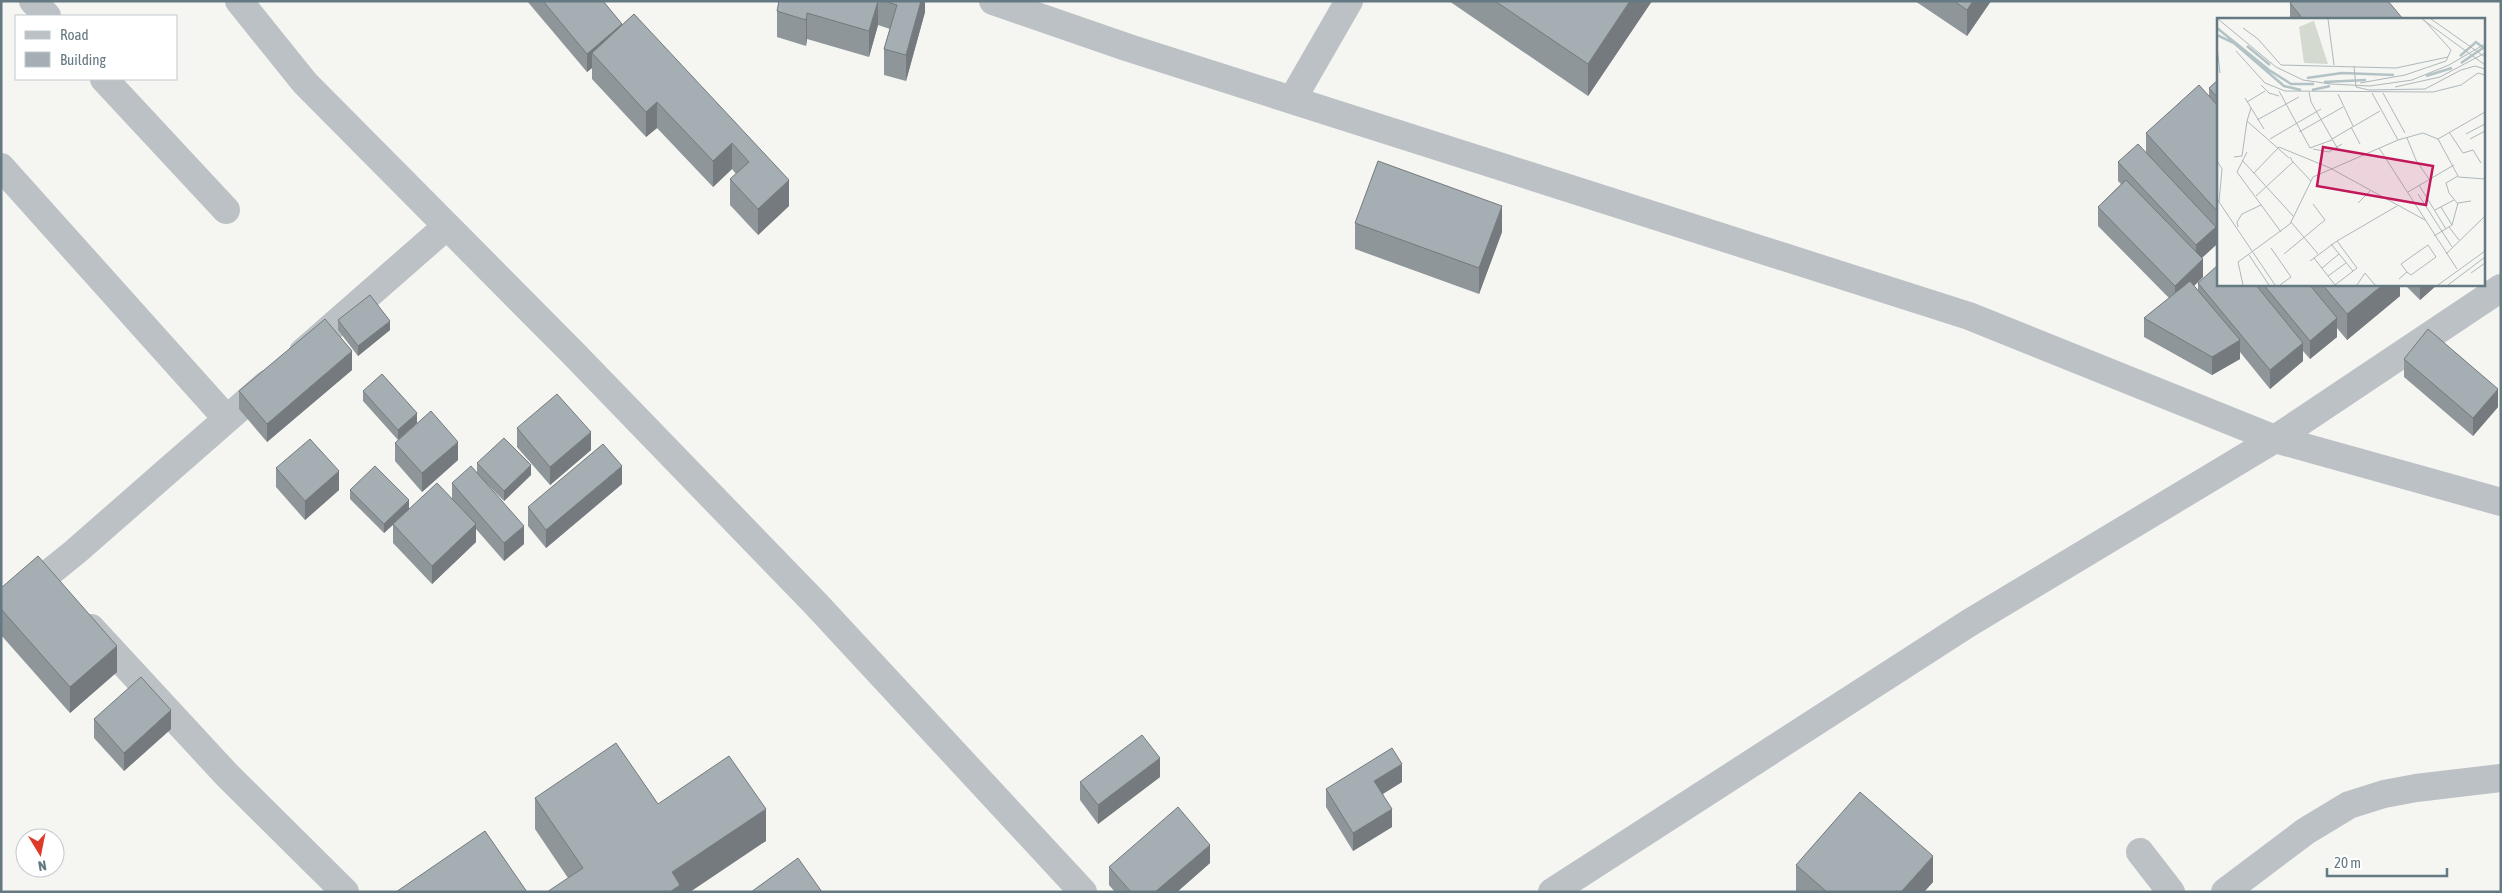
<svg xmlns="http://www.w3.org/2000/svg" width="2502" height="893" viewBox="0 0 2502 893" font-family="'Asap Condensed',sans-serif">
<style>
.lines{fill:none;stroke-linecap:round;stroke-linejoin:round}
.minor{stroke:#bbc1c4;stroke-width:28}
.wall{fill:#8e969a}
.shaded-wall{fill:#747a7d}
.building{fill:#a5afb3;stroke:#747a7d}
.inset-river{fill:none;stroke:#b3c3c5;stroke-width:2.5}
.inset-road{fill:none;stroke:#aeb8bb;stroke-width:1}
.view{fill:#c2185b;fill-opacity:0.15;stroke:#c2185b;stroke-width:2.5}
.inset-edge{fill:none;stroke:#657982;stroke-width:2.5}
</style>
<rect width="100%" height="100%" fill="#f5f5f2"/>
<g class="lines">
<path class="minor" d="M 33,1 L 47,16
M 239,1 L 305,83 L 572,352 L 815,603 L 1083,892
M 993,1 L 1129,48 L 1969,316 L 2275,439 L 2501,502
M 104,79 L 226,210
M 1292,100 L 1349,1
M 1,167 L 227,419
M 303,352 L 447,226
M 1,612 L 75,552 L 267,384
M 91,628 L 227,775 L 345,892
M 2140,852 L 2171,892
M 1552,892 L 1969,623 L 2275,439 L 2501,288
M 2225,892 L 2306,831 L 2349,805 L 2384,794 L 2416,788 L 2501,778"/>
</g>
<path class="wall" d="M 527,1 L 603,1 L 622,25 L 634,14 L 789,206 L 758,235 L 730,205 L 730,179 L 736,174 L 732,169 L 713,187 L 657,128 L 646,137 L 592,79 L 592,68 L 587,72 Z
M 779,1 L 925,1 L 925,12 L 906,81 L 884,75 L 884,49 L 890,29 L 878,25 L 869,57 L 807,39 L 806,46 L 777,37 L 777,11 Z
M 1449,1 L 1652,1 L 1588,96 Z
M 1915,1 L 1991,1 L 1967,36 Z
M 2290,3 L 2403,19 L 2290,19 Z
M 2218,80 L 2218,238 L 2216,235 L 2216,245 L 2202,258 L 2203,277 L 2194,286 L 2198,290 L 2198,283 L 2218,284 L 2400,284 L 2400,296 L 2347,340 L 2337,328 L 2337,337 L 2310,359 L 2303,351 L 2303,361 L 2270,389 L 2240,352 L 2240,359 L 2212,375 L 2144,337 L 2144,318 L 2169,298 L 2098,226 L 2098,207 L 2121,184 L 2118,181 L 2118,162 L 2146,152 L 2146,133 L 2209,96 L 2209,88 Z
M 1355,223 L 1502,232 L 1479,294 L 1355,249 Z
M 2404,284 L 2438,284 L 2420,300 Z
M 338,320 L 390,330 L 358,356 L 338,330 Z
M 2404,359 L 2498,407 L 2473,436 L 2404,377 Z
M 352,370 L 267,442 L 239,409 L 239,391 Z
M 363,391 L 417,423 L 398,440 L 363,401 Z
M 517,428 L 591,450 L 550,485 L 517,447 Z
M 395,443 L 458,460 L 422,492 L 395,461 Z
M 477,463 L 531,475 L 504,501 L 484,481 L 524,544 L 504,561 L 476,529 L 476,542 L 432,584 L 393,543 L 393,525 L 384,533 L 350,499 L 350,490 L 409,509 L 452,498 L 452,483 L 477,472 Z
M 276,468 L 339,490 L 305,520 L 276,487 Z
M 622,484 L 546,548 L 528,526 L 528,507 Z
M 1,588 L 117,672 L 70,713 L 1,635 Z
M 94,719 L 171,729 L 124,771 L 94,738 Z
M 1160,777 L 1098,824 L 1080,800 L 1080,782 Z
M 1402,782 L 1383,794 L 1392,827 L 1353,851 L 1326,807 L 1326,789 Z
M 535,798 L 658,804 L 766,841 L 568,878 L 535,829 Z
M 1210,863 L 1177,892 L 1115,892 L 1109,885 L 1109,867 Z
M 1796,865 L 1933,882 L 1924,892 L 1797,892 L 1796,891 Z"/>
<path class="shaded-wall" d="M 878,1 L 878,25 L 869,57 L 869,31 Z
M 921,1 L 925,1 L 925,12 L 906,81 L 906,55 Z
M 1630,1 L 1652,1 L 1588,96 L 1588,64 Z
M 1973,1 L 1991,1 L 1967,36 L 1967,10 Z
M 807,13 L 807,39 L 806,46 L 806,20 Z
M 622,24 L 622,43 L 592,53 L 592,68 L 587,72 L 587,54 Z
M 657,102 L 657,128 L 646,137 L 646,112 Z
M 732,143 L 732,169 L 713,187 L 713,161 Z
M 789,180 L 789,206 L 758,235 L 758,209 Z
M 1502,206 L 1502,232 L 1479,294 L 1479,268 Z
M 2216,227 L 2216,245 L 2196,263 L 2196,245 Z
M 2203,259 L 2203,277 L 2175,304 L 2175,286 Z
M 2384,284 L 2400,284 L 2400,296 L 2347,340 L 2347,314 Z
M 2420,284 L 2438,284 L 2420,300 Z
M 2337,318 L 2337,337 L 2310,359 L 2310,341 Z
M 390,321 L 390,330 L 358,356 L 358,346 Z
M 2240,340 L 2240,359 L 2212,375 L 2212,357 Z
M 2303,343 L 2303,361 L 2270,389 L 2270,370 Z
M 352,351 L 352,370 L 267,442 L 267,424 Z
M 2498,389 L 2498,407 L 2473,436 L 2473,418 Z
M 417,413 L 417,423 L 398,440 L 398,430 Z
M 591,432 L 591,450 L 550,485 L 550,467 Z
M 458,442 L 458,460 L 422,492 L 422,473 Z
M 531,465 L 531,475 L 504,501 L 504,491 Z
M 622,466 L 622,484 L 546,548 L 546,530 Z
M 339,471 L 339,490 L 305,520 L 305,501 Z
M 409,500 L 409,509 L 384,533 L 384,524 Z
M 476,524 L 476,542 L 432,584 L 432,566 Z
M 524,526 L 524,544 L 504,561 L 504,543 Z
M 117,646 L 117,672 L 70,713 L 70,687 Z
M 171,710 L 171,729 L 124,771 L 124,753 Z
M 1160,758 L 1160,777 L 1098,824 L 1098,805 Z
M 1402,764 L 1402,782 L 1374,799 L 1374,781 Z
M 766,809 L 766,841 L 690,892 L 670,892 L 672,872 Z
M 1392,809 L 1392,827 L 1353,851 L 1353,833 Z
M 1210,845 L 1210,863 L 1177,892 L 1155,892 Z
M 1933,856 L 1933,882 L 1924,892 L 1901,892 Z"/>
<path class="building" d="M 543,1 L 603,1 L 622,24 L 587,54 Z
M 779,1 L 878,1 L 869,31 L 807,13 L 806,20 L 777,11 Z
M 884,1 L 921,1 L 906,55 L 884,49 L 897,5 Z
M 1495,1 L 1630,1 L 1588,64 Z
M 1954,1 L 1973,1 L 1967,10 Z
M 2293,1 L 2388,1 L 2403,19 L 2303,19 L 2290,3 Z
M 634,14 L 789,180 L 758,209 L 730,179 L 749,162 L 732,143 L 713,161 L 657,102 L 646,112 L 592,53 Z
M 2218,80 L 2218,98 L 2209,88 Z
M 2199,85 L 2218,106 L 2218,212 L 2146,133 Z
M 2138,144 L 2216,227 L 2196,245 L 2118,162 Z
M 1378,161 L 1502,206 L 1479,268 L 1355,223 Z
M 2126,180 L 2203,259 L 2175,286 L 2098,207 Z
M 2218,265 L 2218,284 L 2255,284 L 2303,343 L 2270,370 L 2198,283 Z
M 2190,281 L 2240,340 L 2212,357 L 2144,318 Z
M 2263,284 L 2309,284 L 2337,318 L 2310,341 Z
M 2322,284 L 2384,284 L 2347,314 Z
M 370,295 L 390,321 L 358,346 L 338,320 Z
M 325,319 L 352,351 L 267,424 L 239,391 Z
M 2428,329 L 2498,389 L 2473,418 L 2404,359 Z
M 382,374 L 417,413 L 398,430 L 363,391 Z
M 557,394 L 591,432 L 550,467 L 517,428 Z
M 431,411 L 458,442 L 422,473 L 395,443 Z
M 504,438 L 531,465 L 504,491 L 477,463 Z
M 310,439 L 339,471 L 305,501 L 276,468 Z
M 603,444 L 622,466 L 546,530 L 528,507 Z
M 375,466 L 409,500 L 384,524 L 350,490 Z
M 471,466 L 524,526 L 504,543 L 452,483 Z
M 437,483 L 476,524 L 432,566 L 393,524 Z
M 38,556 L 117,646 L 70,687 L 1,609 L 1,588 Z
M 141,677 L 171,710 L 124,753 L 94,719 Z
M 1142,735 L 1160,758 L 1098,805 L 1080,782 Z
M 616,743 L 658,804 L 729,756 L 766,809 L 672,872 L 680,885 L 670,892 L 547,892 L 583,868 L 535,798 Z
M 1392,748 L 1402,764 L 1374,781 L 1392,809 L 1353,833 L 1326,789 Z
M 1860,792 L 1933,856 L 1901,892 L 1827,892 L 1796,865 Z
M 1178,807 L 1210,845 L 1155,892 L 1131,892 L 1109,867 Z
M 485,831 L 527,892 L 396,892 Z
M 798,858 L 822,892 L 751,892 Z"/>
<g transform="translate(2217 18)">
<rect width="268" height="268" fill="#f5f5f2"/>
<path d="M 96,3 L 97,3 L 111,46 L 87,45 L 82,9 Z" fill="#d5dad1"/>
<path class="inset-river" d="M 0,10 L 52,52 L 74,66 L 97,66M 0,17 L 17,25 L 67,68 L 84,72M 30,28 L 53,47M 243,38 L 259,24 L 268,31M 244,45 L 266,30M 209,58 L 235,50M 90,60 L 125,55 L 177,57M 107,64 L 149,62M 95,72 L 113,68"/>
<path class="inset-road" d="M 1,1 L 59,49 L 86,62 L 114,66 L 153,68 L 195,62 L 232,47 L 268,26M 111,1 L 117,47M 205,1 L 268,47M 214,1 L 268,39M 26,10 L 41,21 L 64,47 L 179,50 L 231,39M 0,29 L 3,55M 19,33 L 48,65 L 68,73 L 216,74 L 244,67 L 261,55 L 268,57M 137,48 L 139,69 L 152,72 L 208,71 L 244,52M 244,52 L 258,48 L 268,51M 143,65 L 188,57 L 229,43 L 234,32 L 207,2M 44,67 L 52,75 L 62,78M 178,69 L 223,59 L 268,35M 62,73 L 93,130 L 115,122M 92,74 L 94,84 L 122,133M 155,75 L 181,122M 166,75 L 188,115M 121,76 L 136,108M 28,80 L 47,111M 30,84 L 48,73M 34,90 L 30,103 L 72,140M 40,102 L 82,79M 134,109 L 143,126M 82,114 L 126,89M 232,114 L 246,135 L 256,132 L 264,145M 249,116 L 268,106M 190,120 L 199,142 L 212,161M 53,121 L 104,91M 115,121 L 163,93M 253,121 L 268,113M 62,129 L 113,150 L 208,202M 162,130 L 240,251M 96,131 L 112,134 L 125,126M 30,134 L 20,154 L 64,214M 17,139 L 25,138 L 30,103M 25,142 L 77,199M 0,143 L 5,151 L 2,184M 76,144 L 94,163M 37,155 L 62,129M 241,159 L 268,161M 202,167 L 229,211M 191,174 L 237,147M 201,176 L 235,229M 39,178 L 76,144 L 73,139M 0,181 L 58,267M 141,185 L 153,173M 241,186 L 232,175 L 229,165 L 241,158 L 221,121 L 268,94M 224,189 L 235,207M 218,192 L 237,182M 74,204 L 101,236M 21,209 L 20,204 L 25,196 L 44,187M 232,209 L 242,222M 217,218 L 235,207 L 241,185 L 254,183M 114,226 L 136,253M 54,230 L 74,259 L 63,267M 67,236 L 108,202 L 96,186M 229,236 L 268,198M 32,237 L 52,267M 97,240 L 118,267M 93,243 L 120,223 L 180,188M 105,250 L 122,236M 254,255 L 268,245M 111,258 L 129,245M 182,261 L 190,254 L 184,246 L 211,227 L 219,239 L 194,257 L 190,254M 26,267 L 21,244 L 73,206 L 96,159 L 181,122 L 206,115 L 221,121M 118,267 L 140,250 L 120,223M 140,267 L 148,255 L 158,267M 221,267 L 268,233M 231,267 L 268,239"/>
<path class="view" d="M 106,129 L 216,148 L 209,187 L 100,168 Z"/>
<rect width="268" height="268" class="inset-edge"/>
</g>
<rect width="2502" height="893" fill="none" stroke="#657982" stroke-width="5"/>
<rect x="15" y="15" width="162" height="65" fill="#ffffff" stroke="#c1c9cd"/>
<rect x="25" y="31" width="25" height="8" fill="#bbc1c4" stroke="#c1c9cd"/>
<text x="60" y="40" font-size="15" fill="#657982">Road</text>
<rect x="25" y="52" width="25" height="15" fill="#a5afb3" stroke="#c1c9cd"/>
<text x="60" y="65" font-size="15" fill="#657982">Building</text>
<g transform="translate(40 853) rotate(170)"><circle r="24" fill="#ffffff" stroke="#c1c9cd"/>
<path d="M0-4L9 19L0 12L-9 19Z" fill="#de3a29"/>
<text y="-8" font-size="14" font-weight="bold" text-anchor="middle" fill="#657982">N</text>
</g>
<path d="M2327 868v8h120v-8" fill="none" stroke="#657982" stroke-width="2.5"/>
<text x="2334" y="868" font-size="15" fill="#657982" stroke="#ffffff" stroke-width="4" paint-order="stroke">20 m</text>
</svg>
